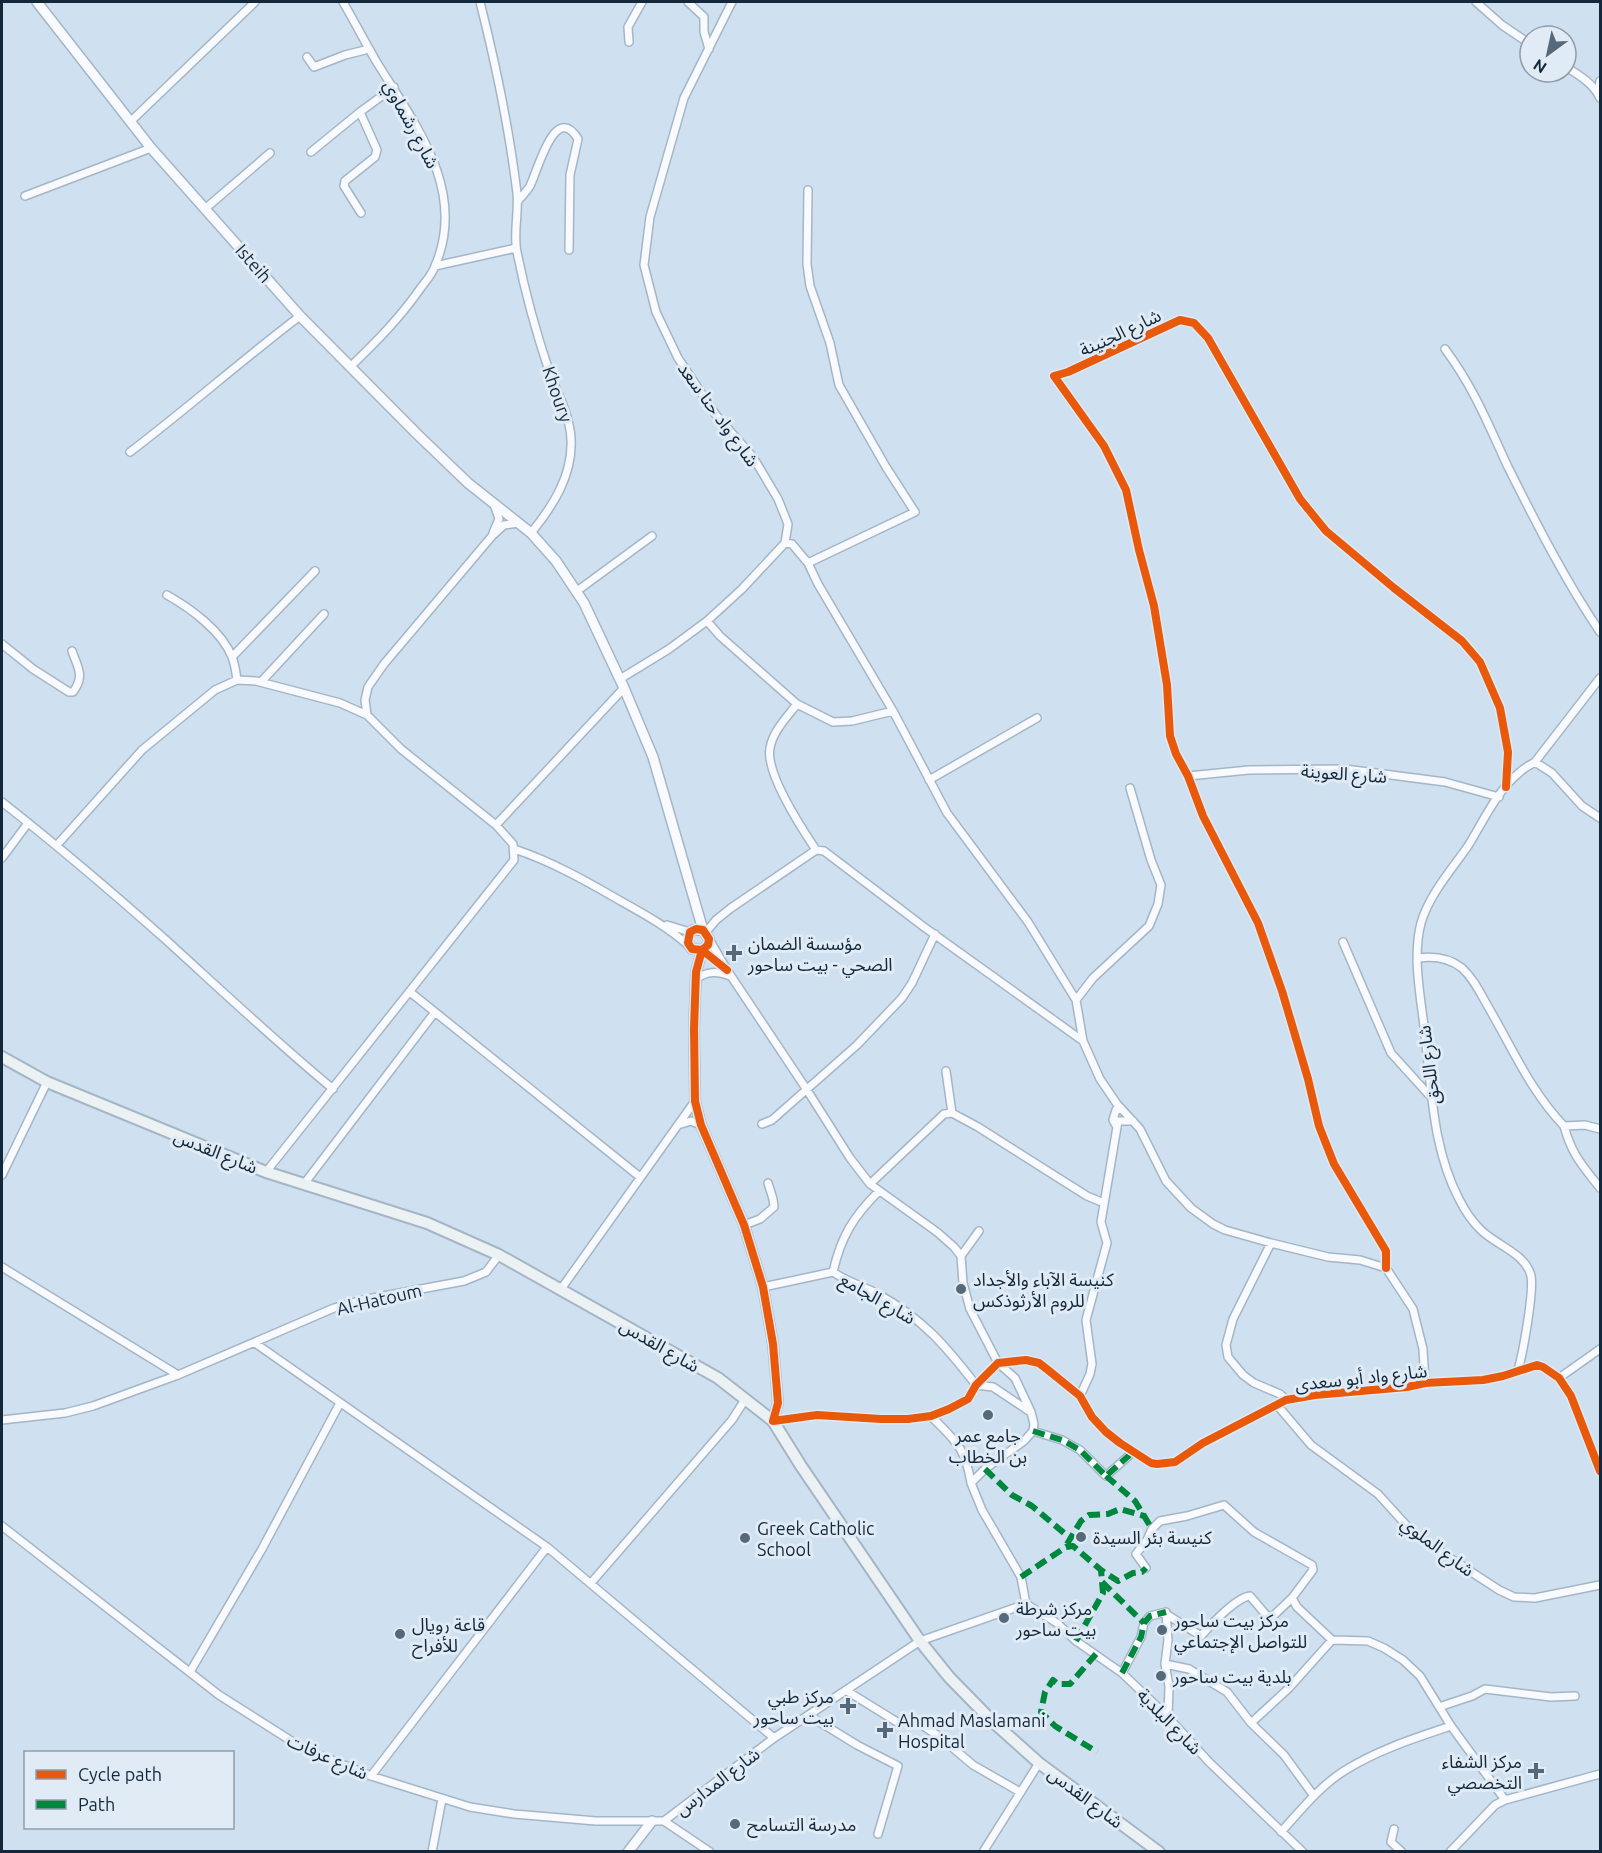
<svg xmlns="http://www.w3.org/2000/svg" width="1602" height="1853" viewBox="0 0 1602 1853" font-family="Ubuntu,'Noto Sans Arabic',sans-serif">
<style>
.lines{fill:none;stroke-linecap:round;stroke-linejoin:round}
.minor-casing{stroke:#a4b6c6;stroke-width:10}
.tertiary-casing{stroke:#a4b6c6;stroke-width:12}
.secondary-casing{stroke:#a4b6c6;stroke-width:14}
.minor{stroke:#f8fafd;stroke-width:7}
.tertiary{stroke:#f8fafd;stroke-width:9}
.secondary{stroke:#ecf2f4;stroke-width:10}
.quiet{stroke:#00873e;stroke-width:6;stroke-dasharray:12 6;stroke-linecap:butt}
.cycleway-casing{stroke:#e1ebf5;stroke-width:11}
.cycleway{stroke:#e8590c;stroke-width:8}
.poi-dot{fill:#55697a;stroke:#e1ebf5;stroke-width:2}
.labels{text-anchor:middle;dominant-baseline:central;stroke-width:6;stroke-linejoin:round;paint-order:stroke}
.street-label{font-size:18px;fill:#13293b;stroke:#e1ebf5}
.poi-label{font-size:18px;fill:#13293b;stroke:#e1ebf5;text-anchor:start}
</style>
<rect width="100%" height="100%" fill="#cfe0f0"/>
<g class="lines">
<defs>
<path id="minor" d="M 343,2 C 354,21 365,42 376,61 C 414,123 468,190 435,266 C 432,275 425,282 420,289 C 399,319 376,342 350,367
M 480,2 C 496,65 509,128 517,193 C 519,213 513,233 517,252 C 525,292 536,332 549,371 C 557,393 570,415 571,439 C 573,475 553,506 531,533
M 688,2 L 704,17 L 704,32 L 709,49
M 732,2 L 684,98 L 650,217 L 644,265 L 656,312 L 678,358 L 716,415 L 753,457 L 778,499 L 788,524 L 785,543
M 1476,2 L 1502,25 L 1530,44
M 629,42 L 628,27 L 642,2
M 307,57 L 314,67 L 345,55 L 369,49
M 1566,67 C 1579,75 1594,84 1600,98
M 1598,93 L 1600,81
M 360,112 L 377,150 L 375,157 L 345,181 L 344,186 L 361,213
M 130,122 L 255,2
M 311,152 L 360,112 L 394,87
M 808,190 L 807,264 L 810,286 L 830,343 L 839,385 L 886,467 L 915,512 L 808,563
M 25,196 L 151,148
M 518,201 C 522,196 527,191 530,186 C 538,170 555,101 578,139 L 570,175 L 569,250
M 206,208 L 270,153
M 435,266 L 516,248
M 1445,349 C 1474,388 1488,424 1508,467 C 1536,523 1565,580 1600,632
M 130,452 C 188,408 242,360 300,316
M 493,533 L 499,519 L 494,504
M 577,591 L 652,536
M 167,595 C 190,608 222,631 232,657 C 235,664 236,673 237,680
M 707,621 L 720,636 L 797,704 L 833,722 L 852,721 L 893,711 L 818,584 L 808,563 L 792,544 L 785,543
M 2,644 L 33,669 L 69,692 L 73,692 C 85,676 78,668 72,651
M 232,657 L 315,571
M 620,679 L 669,649 L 707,621 L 742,589 L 785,543
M 261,682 L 324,614
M 797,704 C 787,717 773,731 770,748 C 765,772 802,829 816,850
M 893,711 L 947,813 L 1028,922 L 1076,1000 L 1083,1041 L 1100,1079 L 1117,1104 L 1140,1129 L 1166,1181 L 1191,1208 L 1213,1224 L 1225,1230 L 1271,1243 L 1328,1257 L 1360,1260 L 1386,1268 L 1413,1309 L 1423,1349 L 1425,1383
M 1535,762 L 1552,773 L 1582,806 L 1600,818
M 1188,776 L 1249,770 L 1345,769 L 1445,782 L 1499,797
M 929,780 L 1037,718
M 2,802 C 58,846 112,892 166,940 C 221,990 275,1041 333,1089
M 496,825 L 624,688
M 57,845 L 142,750 L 215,690 L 237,680 L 256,681 L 340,703 L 367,715
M 514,849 C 551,861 586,881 619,900 C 644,914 668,927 689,946
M 2,858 L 28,823
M 667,925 L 690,932
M 706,932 L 716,920 L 731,908 L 816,850 L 824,851 L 924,927 L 1083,1041
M 709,939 L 727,970 L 807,1090 L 850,1158 L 870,1184 L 937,1232 L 954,1247 L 961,1256 L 963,1283 L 970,1309 L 998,1363 L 1015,1378 L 1031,1412 L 1034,1424 L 1033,1431 L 1024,1441 L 985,1469 L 971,1483 L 982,1510 L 1021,1577 L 1026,1604
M 1343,942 L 1391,1053 L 1429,1095
M 702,950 L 722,966
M 1419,958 C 1434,956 1449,958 1462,968 C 1475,980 1481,995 1490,1010 C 1513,1050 1532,1093 1564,1126
M 696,979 C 707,971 717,971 730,976
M 410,992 L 640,1177
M 1076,1000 L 1093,978 L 1149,926 L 1158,904 L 1161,885 L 1151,860 L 1130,788
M 946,1071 L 952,1113
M 762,1124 L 772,1120 L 857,1045 L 902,998 L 912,983 L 935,934
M 678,1125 L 691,1121 L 701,1125
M 1117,1127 L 1113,1120 L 1116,1110 L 1121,1108
M 1600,1129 L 1585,1125 L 1564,1126 C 1572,1155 1582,1165 1600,1188
M 266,1172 L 514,860 L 513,844 L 496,825 L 401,749 L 367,715 L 365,700 L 368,687 L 384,664 L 492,536 L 504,525 L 519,523
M 2,1175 L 47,1082
M 304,1184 L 435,1012
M 870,1184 L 944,1114 L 952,1113 L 978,1127 L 1087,1196 L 1104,1203
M 744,1225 L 760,1219 L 774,1207 L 773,1199 L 768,1183
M 1271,1243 L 1233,1319 L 1226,1345 L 1228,1357 L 1243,1375 L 1254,1383 L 1280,1394 L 1286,1400
M 961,1256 L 979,1231
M 2,1267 L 178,1375
M 1386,1268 L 1386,1251 L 1334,1164 L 1319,1126 L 1308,1079 L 1282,991 L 1258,923 L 1203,816 L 1188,776 L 1176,754 L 1170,736 L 1167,685 L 1154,606 L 1139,550 L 1126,490 L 1104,446 L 1054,376 L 1068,372 L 1180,320 L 1194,323 L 1208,338 L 1300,499 L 1326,531 L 1394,588 L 1462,641 L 1480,662 L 1500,708 L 1508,752 L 1506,787
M 833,1272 C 847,1282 863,1286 878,1294 C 923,1319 945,1345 976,1385 L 993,1387 L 1029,1411
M 833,1272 C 841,1236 854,1216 879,1191
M 763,1287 L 833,1272
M 561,1289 L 695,1101
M 255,1343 L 547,1547 L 774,1738
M 1518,1370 C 1523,1353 1534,1292 1531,1276 C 1526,1254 1498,1246 1482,1231 C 1472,1222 1465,1211 1459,1199 C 1434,1151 1432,1097 1426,1045 C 1423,1006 1411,961 1421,923 C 1429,895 1452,869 1468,846 C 1483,822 1497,790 1520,772 C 1524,768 1530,765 1535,762 L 1600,678
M 1559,1378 L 1600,1349
M 1080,1396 L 1090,1374 L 1092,1364 L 1086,1320 L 1107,1243 L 1101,1222 L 1117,1127 L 1118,1121 L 1133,1121
M 1277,1405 L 1311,1445 L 1378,1494 L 1408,1527 L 1430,1545 L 1499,1590 L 1514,1597 L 1535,1598 L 1600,1585
M 931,1416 C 955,1441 965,1446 971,1483
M 2,1420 L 65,1413 L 93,1406 L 178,1375 L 334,1308 L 362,1300 L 464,1281 L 486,1272 L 499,1255
M 773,1421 L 817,1415 L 881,1419 L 908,1419 L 931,1416 L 949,1409 L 968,1399 L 976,1385 L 998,1363 L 1026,1360 L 1039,1363 L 1048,1370 L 1080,1396 L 1092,1417 L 1106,1432 L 1120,1443 L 1151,1463 L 1157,1464 L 1175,1462 L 1203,1443 L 1286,1400 L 1315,1395 L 1407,1387 L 1425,1383 L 1483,1380 L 1503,1376 L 1537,1365 L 1543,1367 L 1559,1378 L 1571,1396 L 1600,1471
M 1033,1431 L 1062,1440 L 1080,1450 L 1106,1476 L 1133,1452
M 2,1526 L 219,1695 L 304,1749 L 371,1776 L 470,1807 L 514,1814 L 596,1821 L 664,1821 L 710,1852
M 1146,1568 L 1136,1554 L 1147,1540 L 1152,1529 L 1160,1521 L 1187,1516 L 1224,1505 L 1254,1532 L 1312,1565 L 1313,1570 L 1292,1598 L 1297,1607 L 1332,1640 L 1289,1688 L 1251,1723 L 1284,1755 L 1314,1796
M 591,1583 L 732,1420 L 746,1398
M 1026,1604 L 1057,1623 L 1076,1641 L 1122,1673 L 1168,1717 L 1209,1762 L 1303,1852
M 1166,1614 L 1201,1636 C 1210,1625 1237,1597 1250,1596 L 1267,1616 L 1273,1616 L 1292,1598
M 1332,1640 L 1368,1641 L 1384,1648 L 1403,1660 L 1420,1676 L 1451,1726
M 190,1672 L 262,1549 L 340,1403
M 1122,1673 L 1141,1637 L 1144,1623 L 1150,1616 L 1166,1612 L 1168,1640 L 1165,1664
M 847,1691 L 897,1722 L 913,1719 L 940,1737 L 973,1765 L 1020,1792
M 1439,1707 L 1472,1696 L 1485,1689 L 1551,1697 L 1575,1696
M 810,1716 L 857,1745 L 898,1766 L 878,1834
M 1168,1717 L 1169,1686 L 1165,1664 L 1189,1669 L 1227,1692 L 1251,1723
M 371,1776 L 547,1547
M 664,1821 L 774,1738 L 920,1641 L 1026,1604
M 1394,1829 L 1391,1842 L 1402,1852
M 1281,1832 C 1300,1811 1320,1786 1344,1771 C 1377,1750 1415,1738 1451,1726 L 1505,1800
M 432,1852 L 442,1799
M 983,1852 L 1039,1763
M 1450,1852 L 1495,1805 L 1505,1800 L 1600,1774"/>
<path id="tertiary" d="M 37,2 L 151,148 L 300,316 L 417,434 L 468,483 L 531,533 L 556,561 L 584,603 L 624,688 L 653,757 L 703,930
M 702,950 L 692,949 C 686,942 686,936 693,930 L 703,930 L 709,939 L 708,945 L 702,950 L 696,972 L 694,1029 L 695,1101 L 701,1125 L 744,1225 L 763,1287 L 773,1344 L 778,1403 L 773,1421
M 628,1852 L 652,1821"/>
<path id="secondary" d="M 2,1057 L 47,1082 L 266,1172 L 427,1223 L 499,1255 L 718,1378 L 773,1421 L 801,1466 L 920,1641 L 949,1677 L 992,1721 L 1039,1763 L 1159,1852"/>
</defs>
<use href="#minor" class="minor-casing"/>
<use href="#tertiary" class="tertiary-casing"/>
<use href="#secondary" class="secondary-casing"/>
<use href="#minor" class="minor"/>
<use href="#tertiary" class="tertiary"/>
<use href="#secondary" class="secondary"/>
<path class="quiet" d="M 1033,1431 L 1062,1440 L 1080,1450 L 1106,1476 L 1133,1452
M 985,1469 L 1012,1495 L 1032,1506 L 1070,1538
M 1106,1476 L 1135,1501 L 1152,1529
M 1067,1544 L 1081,1521 L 1089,1515 L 1108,1514 L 1120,1509 L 1144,1516
M 1021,1577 L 1066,1547 L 1073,1546 L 1101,1570 L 1118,1581 L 1133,1573 L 1142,1572 L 1146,1568
M 1102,1582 L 1144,1623
M 1076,1641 L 1103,1593 L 1101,1570
M 1096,1654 L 1070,1684 L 1058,1684 L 1053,1680 L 1045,1692 L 1041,1712 L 1055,1726 L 1097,1752
M 1122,1673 L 1141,1637 L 1144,1623 L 1150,1616 L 1166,1612"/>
<defs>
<path id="cycleway" d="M 727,970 L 702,950 L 692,949 L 688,943 L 690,932 L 696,929 L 703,930 L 709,939 L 708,945 L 702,950 L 696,972 L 694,1029 L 695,1101 L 701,1125 L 744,1225 L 763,1287 L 773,1344 L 778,1403 L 773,1421 L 817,1415 L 881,1419 L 908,1419 L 931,1416 L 949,1409 L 968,1399 L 976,1385 L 998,1363 L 1026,1360 L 1039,1363 L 1048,1370 L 1080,1396 L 1092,1417 L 1106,1432 L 1120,1443 L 1151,1463 L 1157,1464 L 1175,1462 L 1203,1443 L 1286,1400 L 1315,1395 L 1407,1387 L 1425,1383 L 1483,1380 L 1503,1376 L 1537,1365 L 1543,1367 L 1559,1378 L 1571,1396 L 1600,1471
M 1386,1268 L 1386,1251 L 1334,1164 L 1319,1126 L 1308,1079 L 1282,991 L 1258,923 L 1203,816 L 1188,776 L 1176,754 L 1170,736 L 1167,685 L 1154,606 L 1139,550 L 1126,490 L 1104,446 L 1054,376 L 1068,372 L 1180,320 L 1194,323 L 1208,338 L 1300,499 L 1326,531 L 1394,588 L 1462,641 L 1480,662 L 1500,708 L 1508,752 L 1506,787"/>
</defs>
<use href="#cycleway" class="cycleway-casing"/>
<use href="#cycleway" class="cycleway"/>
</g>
<g class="poi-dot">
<path d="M731 944h6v6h6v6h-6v6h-6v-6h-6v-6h6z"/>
<circle cx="961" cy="1289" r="6"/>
<circle cx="988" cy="1415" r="6"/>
<circle cx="1081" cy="1537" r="6"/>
<circle cx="745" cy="1538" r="6"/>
<circle cx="1004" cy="1618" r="6"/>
<circle cx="1162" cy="1630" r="6"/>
<circle cx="400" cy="1634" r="6"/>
<circle cx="1161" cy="1676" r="6"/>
<path d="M845 1697h6v6h6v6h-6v6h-6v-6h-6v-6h6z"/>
<path d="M882 1721h6v6h6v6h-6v6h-6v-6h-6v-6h6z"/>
<path d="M1533 1762h6v6h6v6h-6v6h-6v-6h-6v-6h6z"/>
<circle cx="735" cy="1824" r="6"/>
</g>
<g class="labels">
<g class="street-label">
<text transform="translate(412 124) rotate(62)">شارع رشماوي</text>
<text transform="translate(254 263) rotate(49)">Isteih</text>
<text transform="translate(1120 332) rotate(-25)">شارع الجنينة</text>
<text transform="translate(558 394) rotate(71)">Khoury</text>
<text transform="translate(719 414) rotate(54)">شارع واد حنا سعد</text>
<text transform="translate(1344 773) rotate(4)">شارع العوينة</text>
<text transform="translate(1428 1065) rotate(-97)">شارع اللحق</text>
<text transform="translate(216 1151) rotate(22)">شارع القدس</text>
<text transform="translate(878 1298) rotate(30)">شارع الجامع</text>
<text transform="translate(379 1299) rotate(-13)">Al-Hatoum</text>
<text transform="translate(660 1345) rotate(30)">شارع القدس</text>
<text transform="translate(1361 1377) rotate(-6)">شارع واد أبو سعدى</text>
<text transform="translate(1438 1546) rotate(37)">شارع الملوي</text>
<text transform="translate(1170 1721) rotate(46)">شارع البلدية</text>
<text transform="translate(328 1756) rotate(24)">شارع عرفات</text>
<text transform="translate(717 1781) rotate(-37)">شارع المدارس</text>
<text transform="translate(1086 1797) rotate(37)">شارع القدس</text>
</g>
<g class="poi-label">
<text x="748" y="943">مؤسسة الضمان<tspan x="748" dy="21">الصحي - بيت ساحور</tspan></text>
<text x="973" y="1279">كنيسة الآباء والأجداد<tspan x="973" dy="21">للروم الأرثوذكس</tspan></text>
<text x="988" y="1435" text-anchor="middle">جامع عمر<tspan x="988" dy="21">بن الخطاب</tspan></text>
<text x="757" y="1528">Greek Catholic<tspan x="757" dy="21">School</tspan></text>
<text x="1093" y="1537">كنيسة بئر السيدة</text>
<text x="1016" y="1608">مركز شرطة<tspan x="1016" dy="21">بيت ساحور</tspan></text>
<text x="1174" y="1620">مركز بيت ساحور<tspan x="1174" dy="21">للتواصل الإجتماعي</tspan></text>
<text x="412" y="1624">قاعة رويال<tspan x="412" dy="21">للأفراح</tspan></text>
<text x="1173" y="1676">بلدية بيت ساحور</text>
<text x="834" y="1696" text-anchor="end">مركز طبي<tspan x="834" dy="21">بيت ساحور</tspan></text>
<text x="898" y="1720">Ahmad Maslamani<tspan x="898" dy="21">Hospital</tspan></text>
<text x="1522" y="1761" text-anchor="end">مركز الشفاء<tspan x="1522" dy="21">التخصصي</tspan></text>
<text x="747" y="1824">مدرسة التسامح</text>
</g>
</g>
<rect width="1602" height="1853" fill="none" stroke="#13293b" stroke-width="6"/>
<rect x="24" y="1751" width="210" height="78" fill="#e1ebf5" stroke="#8f9dab" stroke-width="1.5"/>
<rect x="36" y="1770" width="30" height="9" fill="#e8590c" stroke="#8f9dab" stroke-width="1.5"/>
<text x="78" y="1781" font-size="18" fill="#13293b">Cycle path</text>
<rect x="36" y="1800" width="30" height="9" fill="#00873e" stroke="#8f9dab" stroke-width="1.5"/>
<text x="78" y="1811" font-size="18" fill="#13293b">Path</text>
<g transform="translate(1548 54) rotate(213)"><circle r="28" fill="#e1ebf5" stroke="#8f9dab" stroke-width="1.5"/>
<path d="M0-4.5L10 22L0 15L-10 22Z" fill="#55697a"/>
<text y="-9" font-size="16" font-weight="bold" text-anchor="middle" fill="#13293b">N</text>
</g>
</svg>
